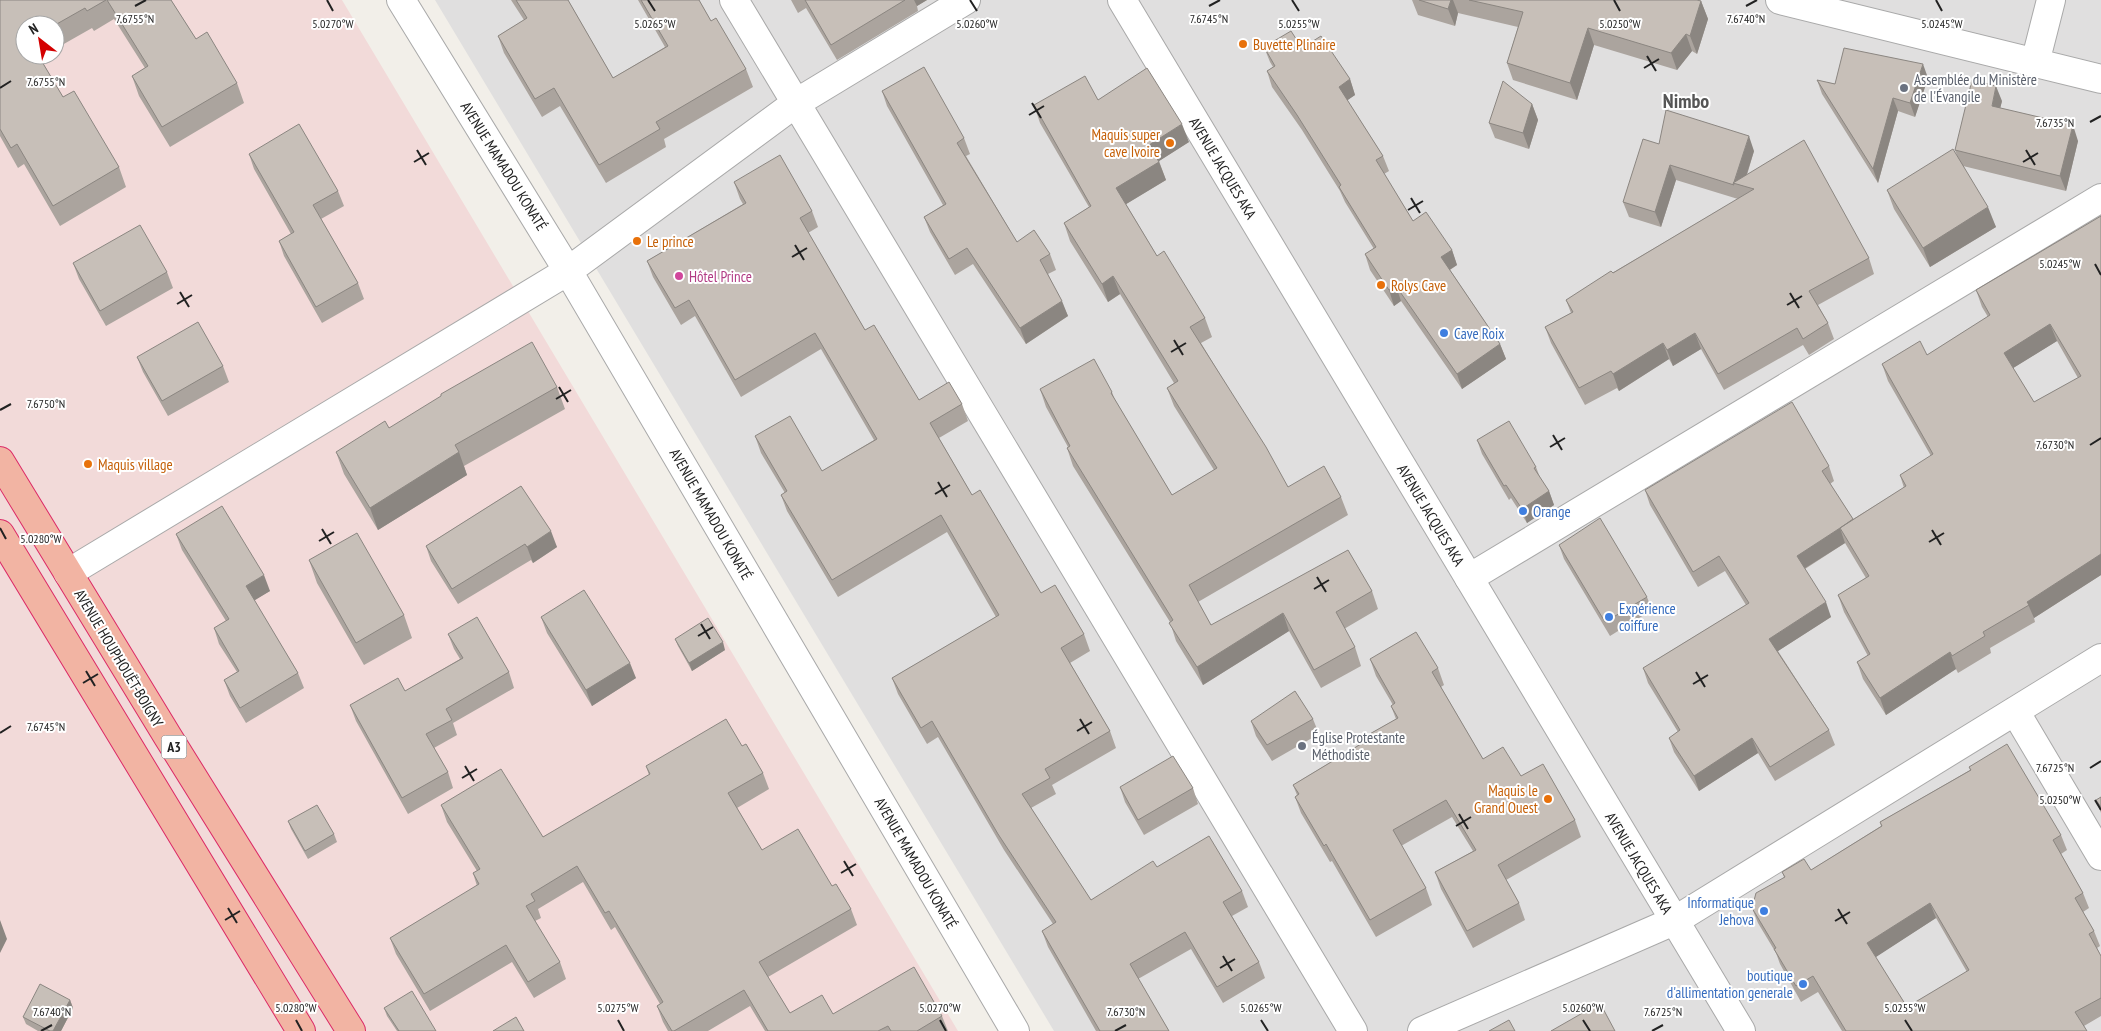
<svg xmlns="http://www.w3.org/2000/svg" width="2101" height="1031" viewBox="0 0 2101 1031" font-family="'PT Sans Narrow',sans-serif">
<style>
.residential{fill:#e0dfdf}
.commercial{fill:#f2dad9;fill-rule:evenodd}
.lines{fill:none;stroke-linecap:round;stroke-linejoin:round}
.minor-casing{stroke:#a9a9a9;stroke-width:30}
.tertiary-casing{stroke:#a9a9a9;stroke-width:30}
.trunk-casing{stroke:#dc2a67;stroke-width:30}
.minor{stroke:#fff;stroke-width:28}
.tertiary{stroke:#fff;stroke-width:28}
.trunk{stroke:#f2b4a3;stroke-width:28}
.wall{fill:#aba49e;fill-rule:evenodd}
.shaded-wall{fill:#8b8681}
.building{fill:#c7bfb8;stroke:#8b8681;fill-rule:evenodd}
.ticks{fill:none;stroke:#222;stroke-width:2}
.food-dot{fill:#e8710a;stroke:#fff;stroke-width:2}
.worship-dot{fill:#6b7280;stroke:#fff;stroke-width:2}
.hotel-dot{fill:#d1479c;stroke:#fff;stroke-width:2}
.shop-dot{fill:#3f7fe0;stroke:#fff;stroke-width:2}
.labels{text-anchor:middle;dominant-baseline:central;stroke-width:4;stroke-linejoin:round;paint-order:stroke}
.shield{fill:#fff;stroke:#646464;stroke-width:1}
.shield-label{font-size:14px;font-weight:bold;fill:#222}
.food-label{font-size:15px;fill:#c56008;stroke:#fff;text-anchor:start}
.worship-label{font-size:15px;fill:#5b616d;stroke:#fff;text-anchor:start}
.street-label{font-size:15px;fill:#222;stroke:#fff}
.hotel-label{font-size:15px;fill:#b23c85;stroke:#fff;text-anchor:start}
.shop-label{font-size:15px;fill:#366cbe;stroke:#fff;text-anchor:start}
.district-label{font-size:20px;font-weight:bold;fill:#555;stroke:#fff}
.ticks-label{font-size:12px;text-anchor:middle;fill:#222;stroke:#fff;stroke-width:4;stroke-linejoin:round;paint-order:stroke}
</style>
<rect width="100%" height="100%" fill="#f2efe9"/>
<path class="residential" d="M 435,0 L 2101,0 L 2101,1031 L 1054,1031 Z"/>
<path class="commercial" d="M 0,0 L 342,0 L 958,1031 L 0,1031 ZM 25,25 L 55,25 L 55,55 L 25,55 Z"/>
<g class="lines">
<defs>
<path id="minor" d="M 401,0 L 568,271 L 1015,1031
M 734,0 L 1353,1031
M 1780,0 L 2101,79
M 2035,63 L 2051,0
M 68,573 L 568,271 L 796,103 L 966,0
M 1469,578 L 2101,198
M 2015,711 L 2101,856
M 1422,1031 L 1674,921 L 2101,658"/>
<path id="tertiary" d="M 1122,0 L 1741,1031"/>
<path id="trunk" d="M 0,461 L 168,737 L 351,1031
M 0,534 L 301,1031"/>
</defs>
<use href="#minor" class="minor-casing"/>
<use href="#tertiary" class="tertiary-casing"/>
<use href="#trunk" class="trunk-casing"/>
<use href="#minor" class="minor"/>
<use href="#tertiary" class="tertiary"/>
<use href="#trunk" class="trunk"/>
</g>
<path class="wall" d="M 0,0 L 171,0 L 196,39 L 237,83 L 244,103 L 170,147 L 139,96 L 132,76 L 145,68 L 114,19 L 94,31 L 92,28 L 55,49 L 55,25 L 25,25 L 25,55 L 45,55 L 40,58 L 63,97 L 119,167 L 126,187 L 60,226 L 24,164 L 18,168 L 0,136 Z
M 511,0 L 568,0 L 613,78 L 665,47 L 638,0 L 699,0 L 711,21 L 746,69 L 753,87 L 664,139 L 666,147 L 606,183 L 560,106 L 542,117 L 504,53 L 498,36 L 524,20 Z
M 791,0 L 927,0 L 917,6 L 918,11 L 837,60 L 806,8 L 798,13 Z
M 1412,0 L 1697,0 L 1701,1 L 1708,19 L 1697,54 L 1692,51 L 1677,70 L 1594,45 L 1577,100 L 1513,80 L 1507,63 L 1518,27 L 1458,13 L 1455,26 L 1418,15 Z
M 1264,47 L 1302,48 L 1350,79 L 1355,95 L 1347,100 L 1383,156 L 1389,171 L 1384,174 L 1413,221 L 1452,250 L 1457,265 L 1450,270 L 1500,344 L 1506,359 L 1462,389 L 1401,301 L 1394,306 L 1370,270 L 1365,254 L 1374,249 L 1345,202 L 1340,191 L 1302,130 L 1272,87 L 1267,71 L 1273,67 L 1270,62 Z
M 1928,78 L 1915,117 L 1898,111 L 1878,183 L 1822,94 L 1817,80 L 1835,84 Z
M 882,91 L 964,138 L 970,154 L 966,156 L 1017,242 L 1050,254 L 1056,270 L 1048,274 L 1068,316 L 1026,344 L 973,264 L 955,275 L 930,232 L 924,217 L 943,205 L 887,106 Z
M 1098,100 L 1189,142 L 1159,161 L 1166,180 L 1126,204 L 1157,256 L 1205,318 L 1212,337 L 1201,343 L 1288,487 L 1341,497 L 1348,515 L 1198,602 L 1211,625 L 1372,591 L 1378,609 L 1344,629 L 1355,647 L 1361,666 L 1321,688 L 1289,631 L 1203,685 L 1176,641 L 1170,622 L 1073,466 L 1067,448 L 1068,447 L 1046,407 L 1040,389 L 1112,392 L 1115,400 L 1172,495 L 1214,470 L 1174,406 L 1167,388 L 1174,383 L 1120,294 L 1108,302 L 1070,241 L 1064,223 L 1089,207 L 1040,123 L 1034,105 Z
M 2002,101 L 2000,108 L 2078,141 L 2066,191 L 1963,166 L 1996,227 L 1930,267 L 1894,209 L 1887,190 L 1958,158 L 1955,150 Z
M 1532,104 L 1538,120 L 1529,149 L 1495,138 L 1489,123 Z
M 1659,144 L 1754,151 L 1747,175 L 1869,258 L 1874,274 L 1818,305 L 1828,323 L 1834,339 L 1809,355 L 1803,345 L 1724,390 L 1701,349 L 1673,366 L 1669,359 L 1619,391 L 1617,388 L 1585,405 L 1551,343 L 1545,327 L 1571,313 L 1566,300 L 1738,199 L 1676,180 L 1661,227 L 1629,217 L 1623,202 Z
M 249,154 L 338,191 L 344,206 L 321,219 L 358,283 L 364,299 L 322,323 L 284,256 L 279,241 L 291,234 L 254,169 Z
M 734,182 L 812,211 L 818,227 L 808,233 L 865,330 L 919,400 L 962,404 L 968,421 L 939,438 L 972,495 L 1041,593 L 1084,634 L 1090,651 L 1070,663 L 1110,731 L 1116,748 L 1052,785 L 1056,794 L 1031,808 L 1091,900 L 1157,867 L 1242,891 L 1248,907 L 1232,916 L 1259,962 L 1265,978 L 1223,1003 L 1191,949 L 1138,979 L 1169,1031 L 1096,1031 L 1048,947 L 1042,931 L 1053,924 L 1004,850 L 938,737 L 927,744 L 898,694 L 892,678 L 996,617 L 947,532 L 838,597 L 787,511 L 781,495 L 785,493 L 761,453 L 755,436 L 822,471 L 874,440 L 821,349 L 741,397 L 695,316 L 681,325 L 653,277 L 647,261 L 743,204 L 740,199 Z
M 2101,216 L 2101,575 L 2034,618 L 2035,622 L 1990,648 L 1991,653 L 1958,673 L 1956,669 L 1886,715 L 1863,679 L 1857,662 L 1868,656 L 1844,612 L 1838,595 L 1866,578 L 1845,543 L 1805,569 L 1831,617 L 1778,651 L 1829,730 L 1835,745 L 1775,781 L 1758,753 L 1699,791 L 1674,752 L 1669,738 L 1678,732 L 1648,683 L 1643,668 L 1746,605 L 1725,571 L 1698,587 L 1650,505 L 1645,490 L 1829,466 L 1834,481 L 1830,484 L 1853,519 L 1904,488 L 1900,475 L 1931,456 L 1888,381 L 1882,364 L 1927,355 L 1988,317 L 1982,307 L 1976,290 ZM 2057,341 L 2078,378 L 2034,402 L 2013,368 Z
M 73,263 L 167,272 L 173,288 L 106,326 L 79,279 Z
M 137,357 L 223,366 L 229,382 L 168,416 L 143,372 Z
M 557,387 L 565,409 L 464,466 L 467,475 L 378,530 L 344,474 L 336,452 L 389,428 Z
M 1477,440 L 1536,467 L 1541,480 L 1549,491 L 1554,505 L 1527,523 L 1511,498 L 1509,500 L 1482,454 Z
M 521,486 L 557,547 L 533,563 L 531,560 L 458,604 L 431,561 L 426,546 Z
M 176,534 L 270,591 L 254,600 L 298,673 L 304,688 L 246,723 L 230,696 L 224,680 L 237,672 L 219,644 L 214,628 L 226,621 L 182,550 Z
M 1559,545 L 1647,597 L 1652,610 L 1610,636 L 1564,559 Z
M 309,560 L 404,615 L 412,638 L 364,665 L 317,583 Z
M 541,617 L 636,678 L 592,706 L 547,633 Z
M 448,634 L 509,672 L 514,688 L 453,723 L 457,735 L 434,748 L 448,772 L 453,788 L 408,814 L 356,721 L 350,705 L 405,691 L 460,659 L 454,649 Z
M 675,639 L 725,650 L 692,671 L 678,646 Z
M 1370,659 L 1438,668 L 1444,685 L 1441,687 L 1483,759 L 1521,776 L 1575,820 L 1581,837 L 1506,880 L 1519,903 L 1525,920 L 1473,948 L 1441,889 L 1435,872 L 1473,851 L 1452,817 L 1401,846 L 1426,888 L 1432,905 L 1376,937 L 1332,861 L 1330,862 L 1301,813 L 1295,797 L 1297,795 L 1293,785 L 1360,744 L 1359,740 L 1396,719 L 1391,706 L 1393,705 L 1376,676 Z
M 1313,719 L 1319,734 L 1272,761 L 1256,736 L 1251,721 Z
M 742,746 L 763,773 L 769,789 L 737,808 L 762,850 L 832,886 L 851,909 L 857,925 L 768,977 L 790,1013 L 942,1016 L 948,1031 L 765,1031 L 750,1006 L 708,1031 L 668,1031 L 663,1022 L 657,1006 L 660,1004 L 615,927 L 611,930 L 583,882 L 538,909 L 541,918 L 535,921 L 560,962 L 566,979 L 534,998 L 512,962 L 430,1011 L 396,954 L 390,938 L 477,886 L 473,873 L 477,871 L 447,822 L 441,805 L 543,837 L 649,775 L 646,766 Z
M 1969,767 L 2061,835 L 2067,850 L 2061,854 L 2083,893 L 2089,908 L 2083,912 L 2094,931 L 2100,946 L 2097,948 L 2101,956 L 2101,1016 L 2084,1026 L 2087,1031 L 1842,1031 L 1818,992 L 1801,1002 L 1780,964 L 1776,953 L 1758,923 L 1752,908 L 1784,877 L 1782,872 L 1811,870 L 1881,826 L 1880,822 L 1970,770 ZM 1936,918 L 1967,972 L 1907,1007 L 1875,957 Z
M 1120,787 L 1193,788 L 1198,804 L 1144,835 L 1125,802 Z
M 2101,797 L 2101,813 L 2096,800 Z
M 288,821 L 334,834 L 337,842 L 308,859 L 291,829 Z
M 70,1000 L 73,1008 L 61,1031 L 38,1031 L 26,1024 L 23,1017 Z
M 384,1008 L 436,1031 L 397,1031 L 387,1016 Z"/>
<path class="shaded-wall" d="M 914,0 L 927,0 L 917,6 Z
M 1451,0 L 1453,0 L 1458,13 L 1455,26 L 1448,9 Z
M 1701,1 L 1708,19 L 1697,54 L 1690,36 Z
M 1588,28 L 1594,45 L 1577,100 L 1570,83 Z
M 1686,34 L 1692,51 L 1677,70 L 1671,53 Z
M 1923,64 L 1928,78 L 1915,117 L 1910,103 Z
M 1350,79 L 1355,95 L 1345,102 L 1339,87 Z
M 1996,86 L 2002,101 L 1997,121 L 1992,106 Z
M 1893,98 L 1898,111 L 1878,183 L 1873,169 Z
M 1532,104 L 1538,120 L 1529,149 L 1523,133 Z
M 1182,124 L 1189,142 L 1156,163 L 1159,162 L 1166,180 L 1123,206 L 1116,188 L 1149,145 Z
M 2073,125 L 2078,141 L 2066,191 L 2060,176 Z
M 1749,136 L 1754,151 L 1743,186 L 1734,183 Z
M 1670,165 L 1676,180 L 1661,227 L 1655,212 Z
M 1988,207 L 1996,227 L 1930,267 L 1923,248 Z
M 1452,250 L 1457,265 L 1446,272 L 1441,257 Z
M 1113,276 L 1120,294 L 1108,302 L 1102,284 Z
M 1396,286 L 1401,301 L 1394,306 L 1389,290 Z
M 1062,301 L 1068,316 L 1026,344 L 1020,328 Z
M 2050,324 L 2057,341 L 2010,370 L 2004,353 Z
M 1695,333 L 1701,349 L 1673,366 L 1667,350 Z
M 1663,343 L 1669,359 L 1619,391 L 1613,374 Z
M 1500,344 L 1506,359 L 1462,389 L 1457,374 Z
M 459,452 L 467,475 L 378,530 L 370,508 Z
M 1549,491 L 1554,505 L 1527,523 L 1522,509 Z
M 1840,528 L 1845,543 L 1802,570 L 1797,556 Z
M 551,531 L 557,547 L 533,563 L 527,547 Z
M 2101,554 L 2101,575 L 2034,618 L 2027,602 Z
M 264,575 L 270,591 L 252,602 L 246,586 Z
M 1826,602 L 1831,617 L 1775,653 L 1769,639 Z
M 1283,613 L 1289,631 L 1203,685 L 1197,667 Z
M 723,642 L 725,650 L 692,671 L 689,663 Z
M 1950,652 L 1956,669 L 1886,715 L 1880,698 Z
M 630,663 L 636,678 L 592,706 L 586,690 Z
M 1752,738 L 1758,753 L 1699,791 L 1694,776 Z
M 1930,903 L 1936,918 L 1873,959 L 1867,943 Z
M 0,920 L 7,939 L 0,953 Z
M 70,1000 L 73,1008 L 61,1031 L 53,1031 Z"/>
<path class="building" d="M 0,0 L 106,0 L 87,11 L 85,8 L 55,25 L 25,25 L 25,55 L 38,55 L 63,97 L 74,91 L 119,167 L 53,206 L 17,144 L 11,148 L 0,129 Z
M 107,0 L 171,0 L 196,39 L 207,32 L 237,83 L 162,127 L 132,76 L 148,66 Z
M 516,0 L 568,0 L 613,78 L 668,46 L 641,0 L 699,0 L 711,21 L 716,18 L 746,69 L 656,122 L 660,129 L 599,165 L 554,88 L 535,99 L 498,36 L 527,18 Z
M 805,0 L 905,0 L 831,45 Z
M 1419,0 L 1451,0 L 1448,9 Z
M 1469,0 L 1697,0 L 1701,1 L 1690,36 L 1686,34 L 1671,53 L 1588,28 L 1570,83 L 1507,63 L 1523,12 Z
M 1291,31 L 1302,48 L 1321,36 L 1350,79 L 1339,87 L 1383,156 L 1376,160 L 1413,221 L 1426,212 L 1452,250 L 1441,257 L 1500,344 L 1457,374 L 1396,286 L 1389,290 L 1365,254 L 1376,247 L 1339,187 L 1341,185 L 1297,115 L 1267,71 L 1275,66 L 1264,47 Z
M 1844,48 L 1923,64 L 1910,103 L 1893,98 L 1873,169 L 1817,80 L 1835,84 Z
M 924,67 L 964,138 L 957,143 L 1017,242 L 1034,230 L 1050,254 L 1040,260 L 1062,301 L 1020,328 L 967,248 L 949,259 L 924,217 L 946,204 L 882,91 Z
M 1147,68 L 1182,124 L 1149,145 L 1159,162 L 1116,188 L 1157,256 L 1164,251 L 1205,318 L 1190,327 L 1266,447 L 1288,487 L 1324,466 L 1341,497 L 1189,585 L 1211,625 L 1348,550 L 1372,591 L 1336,612 L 1355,647 L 1314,670 L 1283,613 L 1197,667 L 1169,623 L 1173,620 L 1067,448 L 1070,446 L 1040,389 L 1094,359 L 1112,392 L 1111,393 L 1172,495 L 1217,468 L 1167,388 L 1178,381 L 1113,276 L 1102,284 L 1064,223 L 1091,206 L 1034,105 L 1085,76 L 1098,100 Z
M 1972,80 L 1996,86 L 1992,106 L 2073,125 L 2060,176 L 1955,150 Z
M 1503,81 L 1532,104 L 1523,133 L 1489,123 Z
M 1666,110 L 1749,136 L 1734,182 L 1733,183 L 1734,185 L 1670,165 L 1655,212 L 1623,202 L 1643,139 L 1659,144 Z
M 299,124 L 338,191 L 313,205 L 358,283 L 316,307 L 279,241 L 294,232 L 249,154 Z
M 1804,140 L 1869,258 L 1809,291 L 1828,323 L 1803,339 L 1797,328 L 1718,374 L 1695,333 L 1667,350 L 1663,343 L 1613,374 L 1611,371 L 1579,388 L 1545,327 L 1573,312 L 1566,300 L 1611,271 L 1613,273 L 1754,189 L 1733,183 Z
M 1953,149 L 1988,207 L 1923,248 L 1887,190 Z
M 780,155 L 812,211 L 800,218 L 865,330 L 874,325 L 919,400 L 949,382 L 962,404 L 930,423 L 972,495 L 980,490 L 1041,593 L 1055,585 L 1084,634 L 1061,648 L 1110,731 L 1045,769 L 1050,778 L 1022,794 L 1091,900 L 1153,861 L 1157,867 L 1209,836 L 1242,891 L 1223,902 L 1259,962 L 1217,987 L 1185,932 L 1130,964 L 1169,1031 L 1100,1031 L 1042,931 L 1056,922 L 998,834 L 932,721 L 921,728 L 892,678 L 999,615 L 941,515 L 832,580 L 781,495 L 787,491 L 755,436 L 790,416 L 822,471 L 877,439 L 815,333 L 735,380 L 689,300 L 675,308 L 647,261 L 746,203 L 734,182 Z
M 2101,216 L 2101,554 L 2027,602 L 2029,605 L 1983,632 L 1985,636 L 1952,656 L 1950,652 L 1880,698 L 1857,662 L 1870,654 L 1838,595 L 1869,576 L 1840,528 L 1906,486 L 1900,475 L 1933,454 L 1882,364 L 1920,341 L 1927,355 L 1990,315 L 1976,290 ZM 2050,324 L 2081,376 L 2034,402 L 2004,353 Z
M 140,225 L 167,272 L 100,311 L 73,263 Z
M 198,322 L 223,366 L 162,401 L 137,357 Z
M 532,342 L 557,387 L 455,445 L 459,452 L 370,508 L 336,452 L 385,421 L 389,428 L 441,396 L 441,394 Z
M 1792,402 L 1829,466 L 1822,471 L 1853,519 L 1840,528 L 1797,556 L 1826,602 L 1769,639 L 1829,730 L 1770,767 L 1752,738 L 1694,776 L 1669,738 L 1680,730 L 1643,668 L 1749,603 L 1719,556 L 1693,572 L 1645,490 Z
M 1509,421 L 1536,467 L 1534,468 L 1549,491 L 1522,509 L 1506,485 L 1504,486 L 1477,440 Z
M 521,486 L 551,531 L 527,547 L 525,544 L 452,589 L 426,546 Z
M 222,506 L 264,575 L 246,586 L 298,673 L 240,708 L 224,680 L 239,671 L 214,628 L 229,619 L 176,534 Z
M 1600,518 L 1647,597 L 1605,622 L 1559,545 Z
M 357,533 L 404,615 L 356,643 L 309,560 Z
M 584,590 L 630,663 L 586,690 L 541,617 Z
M 477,617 L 509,672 L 446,709 L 452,720 L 426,734 L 448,772 L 402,798 L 350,705 L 398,678 L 405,691 L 463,658 L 448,634 Z
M 708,618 L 723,642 L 689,663 L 675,639 Z
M 1416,632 L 1438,668 L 1432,672 L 1483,759 L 1503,747 L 1521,776 L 1543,764 L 1575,820 L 1498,865 L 1519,903 L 1467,931 L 1435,872 L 1476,850 L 1446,800 L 1393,830 L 1426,888 L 1370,920 L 1326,844 L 1324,846 L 1295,797 L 1299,794 L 1293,785 L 1361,744 L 1359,740 L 1398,718 L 1391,706 L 1395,703 L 1370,659 Z
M 1295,691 L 1313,719 L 1267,745 L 1251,721 Z
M 726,719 L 742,746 L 746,744 L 763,773 L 728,793 L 762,850 L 798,829 L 832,886 L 836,884 L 851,909 L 759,962 L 790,1013 L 822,995 L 833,1014 L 914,967 L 942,1016 L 917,1031 L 891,1031 L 888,1026 L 878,1031 L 768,1031 L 744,990 L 674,1031 L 672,1031 L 657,1006 L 663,1002 L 609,911 L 605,913 L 577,866 L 531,894 L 535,901 L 526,906 L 560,962 L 528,982 L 506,945 L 424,994 L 390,938 L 479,884 L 473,873 L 480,869 L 441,805 L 501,769 L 543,837 L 650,774 L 646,766 Z
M 2007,744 L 2061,835 L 2053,840 L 2083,893 L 2075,898 L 2094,931 L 2089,934 L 2101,956 L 2101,998 L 2075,1012 L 2087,1031 L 1846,1031 L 1813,976 L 1796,986 L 1774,949 L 1776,948 L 1752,908 L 1756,893 L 1785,877 L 1782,872 L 1804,859 L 1811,870 L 1882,826 L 1880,822 L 1971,770 L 1969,767 ZM 1930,903 L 1969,970 L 1907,1007 L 1867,943 Z
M 1173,756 L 1193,788 L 1138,820 L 1120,787 Z
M 2101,797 L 2101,807 L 2096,800 Z
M 317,805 L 334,834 L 305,851 L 288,821 Z
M 40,984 L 70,1000 L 53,1031 L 50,1031 L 23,1017 Z
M 412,991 L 436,1031 L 399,1031 L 384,1008 Z
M 1600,1003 L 1615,1031 L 1551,1031 Z
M 516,1017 L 524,1031 L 493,1031 Z
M 1509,1020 L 1515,1031 L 1489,1031 Z"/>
<path class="ticks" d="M 327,0 L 333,11M 648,0 L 655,11M 970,0 L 977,11M 1292,0 L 1299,11M 1614,0 L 1620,11M 1936,0 L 1942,11M 135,6 L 146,0M 1209,6 L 1220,0M 1746,6 L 1757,0M 1647,56 L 1656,71M 1644,68 L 1659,59M 0,88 L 11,81M 1032,103 L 1041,118M 1029,115 L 1044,106M 2090,122 L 2101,116M 417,150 L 426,165M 2026,150 L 2035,165M 414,162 L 429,153M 2023,162 L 2038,153M 1411,198 L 1420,213M 1408,210 L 1423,201M 795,245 L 804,260M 792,257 L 807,248M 2095,264 L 2101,275M 180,292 L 189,307M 1790,293 L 1799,308M 177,304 L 192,295M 1787,305 L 1802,296M 1174,340 L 1183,355M 1171,352 L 1186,343M 559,387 L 568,402M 556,399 L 571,390M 0,410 L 11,404M 1553,435 L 1562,450M 2090,445 L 2101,438M 1550,447 L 1565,438M 938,482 L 947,497M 935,494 L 950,485M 0,528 L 6,539M 322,529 L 331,544M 1932,530 L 1941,545M 319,541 L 334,532M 1929,542 L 1944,533M 1317,577 L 1326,592M 1314,589 L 1329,580M 701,624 L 710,639M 698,636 L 713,627M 86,671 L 95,686M 1696,672 L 1705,687M 83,683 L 98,674M 1693,684 L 1708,675M 1080,719 L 1089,734M 1077,731 L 1092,722M 0,733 L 11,726M 465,766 L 474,781M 2090,768 L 2101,761M 462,778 L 477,769M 2095,800 L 2101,810M 1459,814 L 1468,829M 1456,826 L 1471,817M 844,861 L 853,876M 841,873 L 856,864M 228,908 L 237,923M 1838,909 L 1847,924M 225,920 L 240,911M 1835,921 L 1850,912M 1223,956 L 1232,971M 1220,968 L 1235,959M 296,1020 L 302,1031M 618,1020 L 624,1031M 940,1020 L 946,1031M 1261,1020 L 1268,1031M 1583,1020 L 1590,1031M 1905,1020 L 1912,1031M 41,1031 L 52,1025M 1115,1031 L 1126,1025M 1652,1031 L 1663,1025"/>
<g class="food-dot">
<circle cx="1243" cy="44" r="5"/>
<circle cx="1170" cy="143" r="5"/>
<circle cx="637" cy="241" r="5"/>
<circle cx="1381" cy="285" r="5"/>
<circle cx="88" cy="464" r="5"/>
<circle cx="1548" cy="799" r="5"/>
</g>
<g class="worship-dot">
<circle cx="1904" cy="88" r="5"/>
<circle cx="1302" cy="746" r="5"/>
</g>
<circle class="hotel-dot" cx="679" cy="276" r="5"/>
<g class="shop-dot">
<circle cx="1444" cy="333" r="5"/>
<circle cx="1523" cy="511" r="5"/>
<circle cx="1609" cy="617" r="5"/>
<circle cx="1764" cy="911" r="5"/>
<circle cx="1803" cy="984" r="5"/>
</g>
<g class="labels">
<rect class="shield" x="161.5" y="735.5" width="25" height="23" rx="4"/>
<g class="shield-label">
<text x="174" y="747">A3</text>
</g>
<g class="food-label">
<text x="1253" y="44">Buvette Plinaire</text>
<text x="1160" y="134" text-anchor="end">Maquis super<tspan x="1160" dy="17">cave Ivoire</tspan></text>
<text x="647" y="241">Le prince</text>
<text x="1391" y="285">Rolys Cave</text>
<text x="98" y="464">Maquis village</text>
<text x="1538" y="790" text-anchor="end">Maquis le<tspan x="1538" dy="17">Grand Ouest</tspan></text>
</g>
<g class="worship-label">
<text x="1914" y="79">Assemblée du Ministère<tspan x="1914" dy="17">de l'Évangile</tspan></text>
<text x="1312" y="737">Église Protestante<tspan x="1312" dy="17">Méthodiste</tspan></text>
</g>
<g class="street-label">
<text transform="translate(504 166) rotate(58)">AVENUE MAMADOU KONATÉ</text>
<text transform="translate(1223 168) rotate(59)">AVENUE JACQUES AKA</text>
<text transform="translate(711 514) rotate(60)">AVENUE MAMADOU KONATÉ</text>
<text transform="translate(1431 515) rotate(59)">AVENUE JACQUES AKA</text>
<text transform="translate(119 658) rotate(59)">AVENUE HOUPHOUËT-BOIGNY</text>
<text transform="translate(916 863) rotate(60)">AVENUE MAMADOU KONATÉ</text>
<text transform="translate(1639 863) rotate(59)">AVENUE JACQUES AKA</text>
</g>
<g class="hotel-label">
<text x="689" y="276">Hôtel Prince</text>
</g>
<g class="shop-label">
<text x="1454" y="333">Cave Roix</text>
<text x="1533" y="511">Orange</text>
<text x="1619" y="608">Expérience<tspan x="1619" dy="17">coiffure</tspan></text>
<text x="1754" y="902" text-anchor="end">Informatique<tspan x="1754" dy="17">Jehova</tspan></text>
<text x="1793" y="975" text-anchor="end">boutique<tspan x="1793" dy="17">d'allimentation generale</tspan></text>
</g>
<g class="district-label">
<text x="1686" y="101">Nimbo</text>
</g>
</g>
<g class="ticks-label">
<text x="135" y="23">7.6755°N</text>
<text x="1209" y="23">7.6745°N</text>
<text x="1746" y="23">7.6740°N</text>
<text x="1620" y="28">5.0250°W</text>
<text x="333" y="28">5.0270°W</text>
<text x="655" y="28">5.0265°W</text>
<text x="977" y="28">5.0260°W</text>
<text x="1299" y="28">5.0255°W</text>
<text x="1942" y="28">5.0245°W</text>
<text x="46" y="86">7.6755°N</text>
<text x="2055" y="127">7.6735°N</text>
<text x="2060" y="268">5.0245°W</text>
<text x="46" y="408">7.6750°N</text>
<text x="2055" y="449">7.6730°N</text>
<text x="41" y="543">5.0280°W</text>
<text x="46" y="731">7.6745°N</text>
<text x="2055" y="772">7.6725°N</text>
<text x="2060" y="804">5.0250°W</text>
<text x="296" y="1012">5.0280°W</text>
<text x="618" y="1012">5.0275°W</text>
<text x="940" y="1012">5.0270°W</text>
<text x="1261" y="1012">5.0265°W</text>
<text x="1583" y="1012">5.0260°W</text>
<text x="1905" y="1012">5.0255°W</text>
<text x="52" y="1016">7.6740°N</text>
<text x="1126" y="1016">7.6730°N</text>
<text x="1663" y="1016">7.6725°N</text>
</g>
<g transform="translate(40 40) rotate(329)"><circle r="24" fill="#ffffff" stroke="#a7a7a7"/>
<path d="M0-4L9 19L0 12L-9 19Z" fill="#d40000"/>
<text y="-8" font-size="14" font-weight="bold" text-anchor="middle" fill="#222222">N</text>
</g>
</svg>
